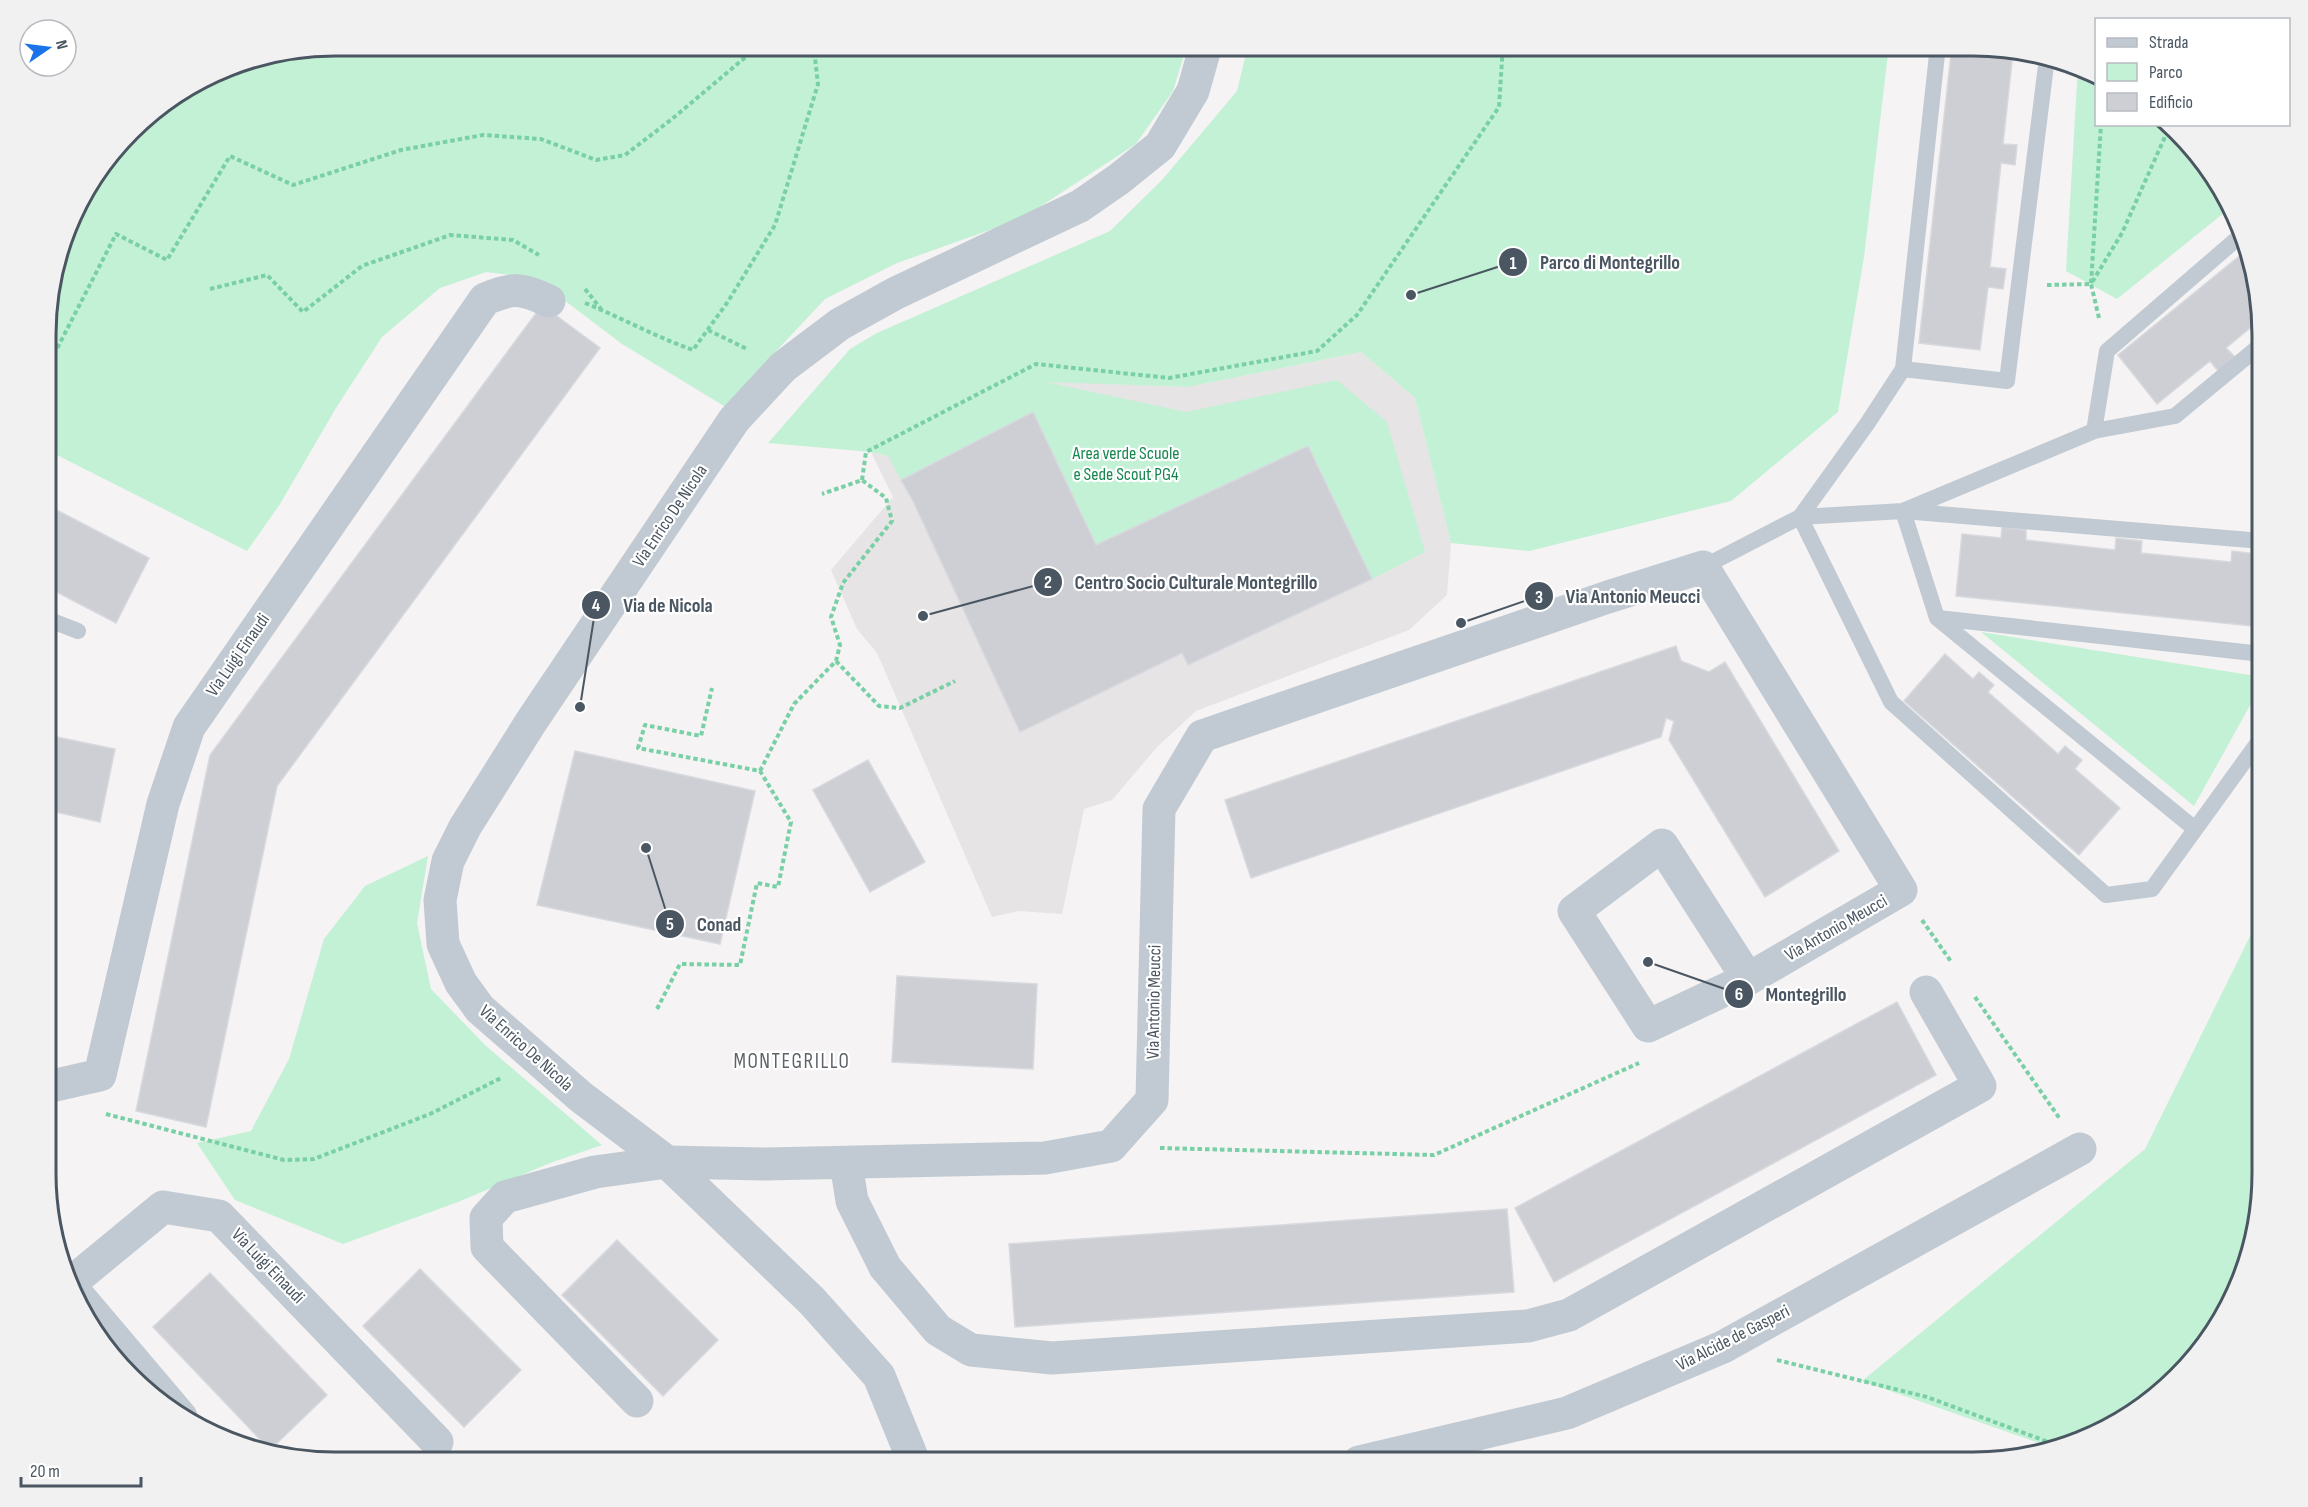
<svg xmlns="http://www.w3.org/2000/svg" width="2308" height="1507" viewBox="0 0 2308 1507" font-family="'Sofia Sans Condensed',sans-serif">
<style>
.education{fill:#e6e4e5}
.green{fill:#c3f1d5}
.building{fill:#cdcfd5;stroke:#d7d9de;stroke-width:1.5}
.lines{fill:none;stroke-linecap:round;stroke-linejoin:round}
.path{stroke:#7ad0a6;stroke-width:4;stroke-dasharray:4.5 3;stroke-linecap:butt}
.service{stroke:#c1cad2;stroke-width:16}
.minor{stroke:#c1cad2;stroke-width:33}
.tertiary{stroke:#c1cad2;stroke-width:33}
.labels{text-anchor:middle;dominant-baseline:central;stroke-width:4.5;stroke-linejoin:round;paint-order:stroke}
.park-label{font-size:18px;fill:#17864f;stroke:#fff}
.street-label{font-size:18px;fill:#4a5661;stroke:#fff}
.quarter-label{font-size:21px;letter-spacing:1.5px;fill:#5f6368;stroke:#fff}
.rim{fill:none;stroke:#4a5661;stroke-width:3}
.leader{fill:none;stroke:#4a5661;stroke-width:2}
.callout-dot{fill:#4a5661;stroke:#fff;stroke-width:2}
.mark-label{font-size:18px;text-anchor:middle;font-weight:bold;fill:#fff}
.callout-label{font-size:20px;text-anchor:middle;font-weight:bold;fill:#4a5661;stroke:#fff;stroke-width:4.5;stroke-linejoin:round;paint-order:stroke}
</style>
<rect width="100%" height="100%" fill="#f5f3f3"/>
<path class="education" d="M 1361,352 L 1415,398 L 1451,543 L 1447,595 L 1409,630 L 1196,711 L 1157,747 L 1112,800 L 1084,809 L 1062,914 L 1019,911 L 992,917 L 877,653 L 857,629 L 831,570 L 893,497 L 871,452 L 888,456 L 1041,381 L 1188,387 Z"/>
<path class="green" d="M 335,45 L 1187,45 L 1173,91 L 1136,144 L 1021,219 L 897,263 L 825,299 L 749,380 L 729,409 L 622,344 L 535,278 L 486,272 L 440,288 L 382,337 L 336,408 L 280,504 L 247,551 L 47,450 L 47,297 L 75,206 L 143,117 L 224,67 Z
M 1248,45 L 1889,45 L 1864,257 L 1838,412 L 1731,501 L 1529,551 L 1451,543 L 1415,398 L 1361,352 L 1188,387 L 1046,382 L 1186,412 L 1337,380 L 1387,422 L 1425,552 L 1372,579 L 1308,446 L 1096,545 L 1033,413 L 901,480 L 888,456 L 871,452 L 768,443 L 850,349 L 877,333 L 1110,231 L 1162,180 L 1237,91 Z
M 2078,66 L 2096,75 L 2096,124 L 2163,125 L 2224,190 L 2230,208 L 2117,299 L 2066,271 Z
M 1981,632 L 2262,677 L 2262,684 L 2194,806 Z
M 428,856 L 417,923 L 431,989 L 486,1046 L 602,1145 L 550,1163 L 458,1202 L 343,1244 L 235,1200 L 197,1143 L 251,1131 L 289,1059 L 324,939 L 365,886 Z
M 2262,912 L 2262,1191 L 2248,1265 L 2214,1334 L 2118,1423 L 2045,1445 L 1862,1381 L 2145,1149 Z"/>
<path class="building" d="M 1952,45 L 1974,45 L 2013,52 L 2003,144 L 2017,145 L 2015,165 L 2001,163 L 1990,267 L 2006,269 L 2003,289 L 1988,287 L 1980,350 L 1919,343 Z
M 2243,253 L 2262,318 L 2226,348 L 2235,357 L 2218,371 L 2210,361 L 2157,404 L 2118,355 Z
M 542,305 L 600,348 L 277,786 L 206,1127 L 136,1111 L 210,755 Z
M 1033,412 L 1096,545 L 1308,446 L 1372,579 L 1188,665 L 1182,653 L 1020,732 L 913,501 L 901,480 Z
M 47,505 L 149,558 L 116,623 L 47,587 Z
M 2002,527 L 2026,530 L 2026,540 L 2115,550 L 2116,538 L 2142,541 L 2141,553 L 2231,562 L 2232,551 L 2257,554 L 2256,564 L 2262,565 L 2262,627 L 1956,596 L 1962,534 L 2001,538 Z
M 1676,646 L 1681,661 L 1709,672 L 1725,662 L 1839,851 L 1765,897 L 1669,740 L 1674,721 L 1666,718 L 1661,737 L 1251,878 L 1225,800 Z
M 1945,654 L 1973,679 L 1979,672 L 1994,685 L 1988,692 L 2058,754 L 2065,746 L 2082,760 L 2075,769 L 2120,808 L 2079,855 L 1904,701 Z
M 47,735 L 115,749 L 100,822 L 47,810 Z
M 575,751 L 755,791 L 720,944 L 537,905 Z
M 868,760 L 925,862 L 870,892 L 813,790 Z
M 897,976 L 1037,984 L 1033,1069 L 892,1062 Z
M 1897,1002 L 1936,1075 L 1554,1282 L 1515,1208 Z
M 1507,1209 L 1514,1292 L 1015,1327 L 1009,1244 Z
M 617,1240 L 718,1340 L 663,1396 L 562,1295 Z
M 420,1269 L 521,1370 L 464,1427 L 363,1326 Z
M 210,1273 L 327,1395 L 270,1450 L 153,1327 Z"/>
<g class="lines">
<path class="path" d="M 2091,73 L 2096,81
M 2047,285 L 2091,284 L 2101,124
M 210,289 L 267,275 L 303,312 L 362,266 L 450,235 L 513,240 L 539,255
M 585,289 L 601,309
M 585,303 C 622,318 656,337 693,350 L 727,303 L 775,225 L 818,84 L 815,58 L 808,45
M 2099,318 L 2091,284 L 2122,233 L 2168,130
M 708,330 L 747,349
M 47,368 L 116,234 L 167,260 L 230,156 L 293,185 L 401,150 L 483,135 L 541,139 L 596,160 L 625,155 L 672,119 L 760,45
M 862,480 L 866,452 L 1036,364 L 1169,378 L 1317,351 L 1357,315 L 1499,107 L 1503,45
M 836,661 L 879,706 L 900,708 L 955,681
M 760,771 L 794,704 L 836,661 L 840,645 L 831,617 L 843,583 L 892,521 L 886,498 L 862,480 L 822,494
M 1922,920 L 1952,963
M 1975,997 L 2060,1119
M 657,1009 L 680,964 L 740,965 L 757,883 L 778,887 L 791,822 L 760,771 L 638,748 L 645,725 L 701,736 L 712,688
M 106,1114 L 284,1160 L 314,1159 L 430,1114 L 501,1078
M 1160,1148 L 1434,1155 L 1639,1063
M 1777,1360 L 1927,1397 L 2051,1443"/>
<path class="service" d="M 1938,45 L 1903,369 L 1867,424 L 1800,517 L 1891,702 L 2106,895 L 2152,889 L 2262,737
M 1903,369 L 2007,381 L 2047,57
M 2094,431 L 2175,416 L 2262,344
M 1703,567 L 1800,517 L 1903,511 L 2094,431 L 2107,351 L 2239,237
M 1938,618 L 2262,654
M 47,619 L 78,631
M 2195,829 L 1937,618 L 1903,511 L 2262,541"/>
<path class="minor" d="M 47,1087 L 100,1075 L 163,804 L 189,727 L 485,299 C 514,287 521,288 549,301
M 846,1163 L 852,1201 L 885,1267 L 938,1330 L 971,1350 L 1052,1358 L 1528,1326 L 1569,1315 L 1980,1086 L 1926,992
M 72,1282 L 163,1207 L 219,1216 L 437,1442
M 75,1292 L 181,1417
M 637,1401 L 487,1247 L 486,1218 L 505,1197 L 595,1172 L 667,1162 L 766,1164 L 1045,1158 L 1111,1146 L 1152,1100 L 1159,809 L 1202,736 L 1608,597 L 1703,567 L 1901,890 L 1748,979 L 1648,1026 L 1574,911 L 1662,845 L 1748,979
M 1359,1462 L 1567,1413 L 1723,1347 L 2080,1149"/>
<path class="tertiary" d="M 914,1462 L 879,1376 L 812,1301 L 667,1162 L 581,1097 L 480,1009 L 461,983 L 443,944 L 440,900 L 448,861 L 465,827 L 531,722 L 734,420 L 783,367 L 840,324 L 896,293 L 1080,206 L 1119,179 L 1160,146 L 1193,91 L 1206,45"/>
</g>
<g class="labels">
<g class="park-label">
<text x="1126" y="453">Area verde Scuole<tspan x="1126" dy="21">e Sede Scout PG4</tspan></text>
</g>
<g class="street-label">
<text transform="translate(670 516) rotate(-56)">Via Enrico De Nicola</text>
<text transform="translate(238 655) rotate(-55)">Via Luigi Einaudi</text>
<text transform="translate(1836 928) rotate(-30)">Via Antonio Meucci</text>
<text transform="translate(1154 1002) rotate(-89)">Via Antonio Meucci</text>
<text transform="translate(526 1048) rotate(42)">Via Enrico De Nicola</text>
<text transform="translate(268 1266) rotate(46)">Via Luigi Einaudi</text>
<text transform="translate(1733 1338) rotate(-27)">Via Alcide de Gasperi</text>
</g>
<g class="quarter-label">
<text x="792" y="1061">MONTEGRILLO</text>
</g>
</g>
<path d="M0 0H2308V1507H0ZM335 56H1973A279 279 0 0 1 2252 335V1173A279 279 0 0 1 1973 1452H335A279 279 0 0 1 56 1173V335A279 279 0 0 1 335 56Z" fill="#f1f1f2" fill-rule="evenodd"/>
<path class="rim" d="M335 56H1973A279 279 0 0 1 2252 335V1173A279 279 0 0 1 1973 1452H335A279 279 0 0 1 56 1173V335A279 279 0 0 1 335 56Z"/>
<path class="leader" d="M1411 295L1513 262M923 616L1048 582M1461 623L1539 596M580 707L596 605M646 848L670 924M1648 962L1739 994"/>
<g class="callout-dot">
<circle cx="1411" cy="295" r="6"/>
<circle cx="923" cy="616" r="6"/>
<circle cx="1461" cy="623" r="6"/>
<circle cx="580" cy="707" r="6"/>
<circle cx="646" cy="848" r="6"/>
<circle cx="1648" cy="962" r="6"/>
<circle cx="1513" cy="262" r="15"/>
<circle cx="1048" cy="582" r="15"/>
<circle cx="1539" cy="596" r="15"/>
<circle cx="596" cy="605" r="15"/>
<circle cx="670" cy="924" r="15"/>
<circle cx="1739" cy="994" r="15"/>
</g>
<g class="mark-label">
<text x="1513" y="269">1</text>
<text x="1048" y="588">2</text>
<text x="1539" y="603">3</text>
<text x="596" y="611">4</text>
<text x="670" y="930">5</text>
<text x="1739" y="1000">6</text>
</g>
<g class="callout-label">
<text x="1610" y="269">Parco di Montegrillo</text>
<text x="1196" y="589">Centro Socio Culturale Montegrillo</text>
<text x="1633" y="603">Via Antonio Meucci</text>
<text x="668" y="612">Via de Nicola</text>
<text x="719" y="931">Conad</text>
<text x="1806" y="1001">Montegrillo</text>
</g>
<rect x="2095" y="18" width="195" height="108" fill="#ffffff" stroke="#b7bbc0" stroke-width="1.5"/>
<rect x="2107" y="38" width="30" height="9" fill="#c1cad2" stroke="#b7bbc0" stroke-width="1.5"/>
<text x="2149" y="48" font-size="18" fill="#4a5661">Strada</text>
<rect x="2107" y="63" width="30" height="18" fill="#c3f1d5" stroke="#b7bbc0" stroke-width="1.5"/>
<text x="2149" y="78" font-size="18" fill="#4a5661">Parco</text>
<rect x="2107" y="93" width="30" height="18" fill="#cdcfd5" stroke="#b7bbc0" stroke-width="1.5"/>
<text x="2149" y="108" font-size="18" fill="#4a5661">Edificio</text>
<g transform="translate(48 48) rotate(76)"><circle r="28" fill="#ffffff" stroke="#b7bbc0" stroke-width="1.5"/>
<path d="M0-4.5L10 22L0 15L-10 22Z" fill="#1a73e8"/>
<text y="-9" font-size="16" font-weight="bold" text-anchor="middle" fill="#4a5661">N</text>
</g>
<path d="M21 1477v9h120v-9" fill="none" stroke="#4a5661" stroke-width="3"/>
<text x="30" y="1477" font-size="18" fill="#4a5661" stroke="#ffffff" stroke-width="4.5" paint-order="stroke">20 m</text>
</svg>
